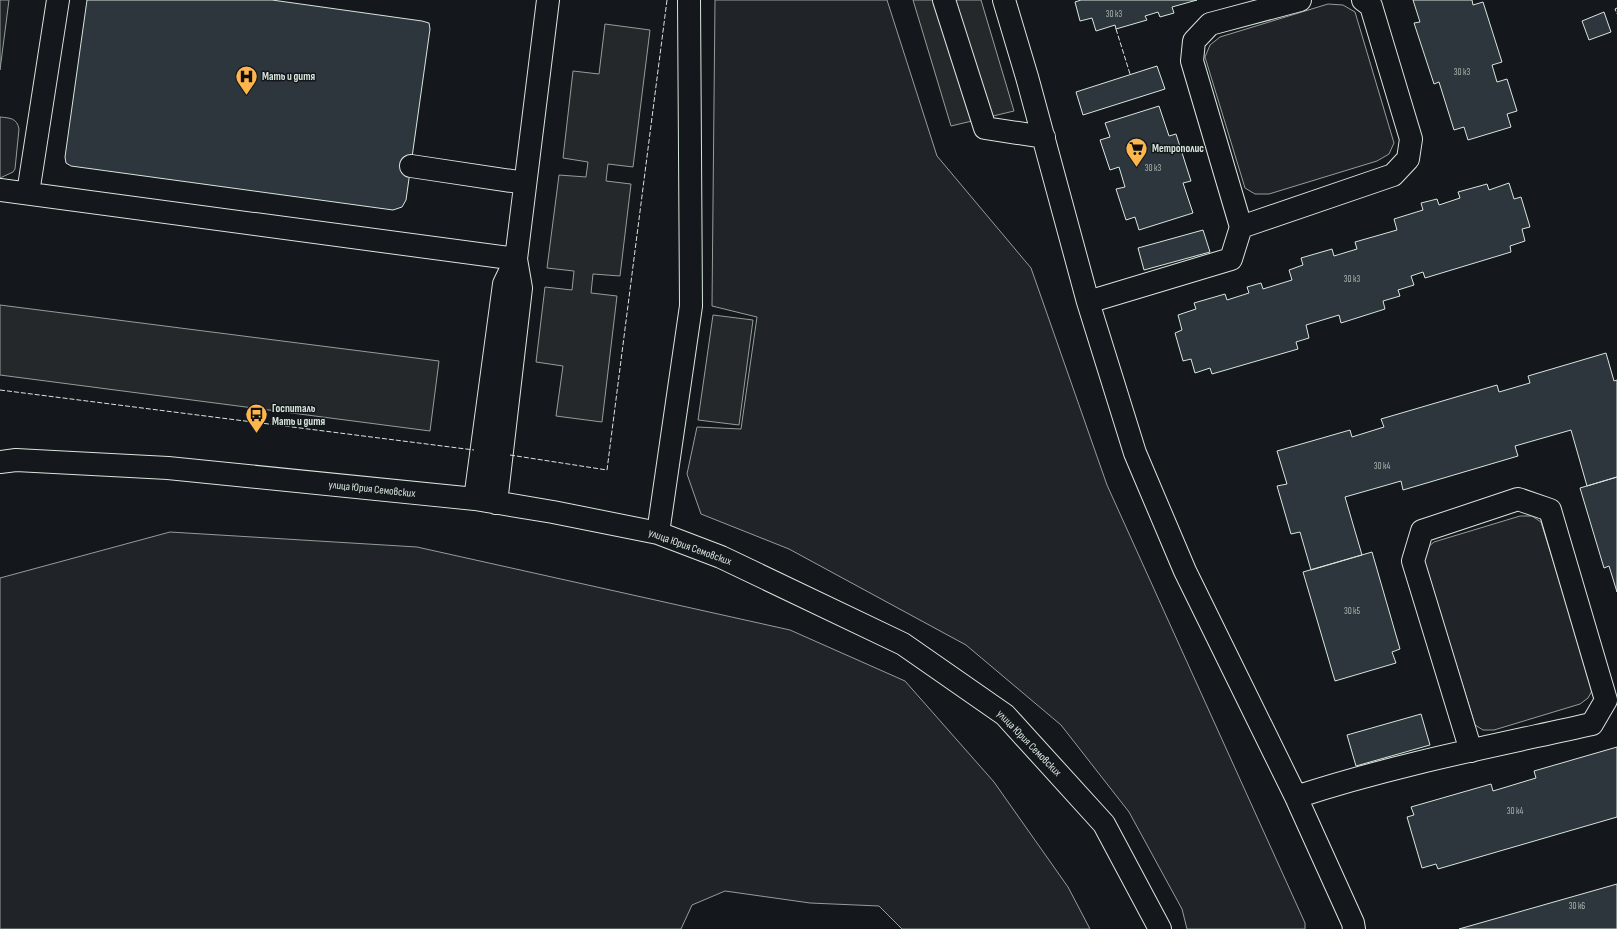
<svg xmlns="http://www.w3.org/2000/svg" width="1617" height="929" viewBox="0 0 1617 929" font-family="'Sofia Sans Condensed',sans-serif">
<style>
.green{fill:#202428;stroke:#939e99}
.parking{fill:#24282b;stroke:#939e99}
.building{fill:#2c363c;stroke:#d8e6dc}
.lines{fill:none;stroke-linecap:round;stroke-linejoin:round}
.minor-casing{stroke:#d8e6dc;stroke-width:24}
.minor{stroke:#14181c;stroke-width:22}
.fence{stroke:#d8e6dc;stroke-width:1;stroke-dasharray:5 2;stroke-linecap:butt}
.labels{text-anchor:middle;dominant-baseline:central;stroke-width:3;stroke-linejoin:round;paint-order:stroke}
.number-label{font-size:9px;fill:#adbab4}
.poi-label{font-size:11px;font-weight:bold;fill:#d8e6dc;stroke:#14181c;text-anchor:start}
.street-label{font-size:11px;fill:#d8e6dc;stroke:#14181c}
</style>
<rect width="100%" height="100%" fill="#14181c"/>
<path class="green" d="M 0,0 L 9,0 L 0,70 Z
M 715,0 L 887,0 L 937,156 L 1031,268 L 1107,485 L 1305,923 L 1305,929 L 1187,929 L 1182,909 L 1129,812 L 1061,725 L 966,645 L 789,549 L 701,514 L 687,474 L 697,427 L 741,429 L 757,317 L 712,306 Z
M 1328,4 L 1343,5 L 1355,12 L 1394,143 L 1389,154 L 1377,161 L 1269,194 L 1255,194 L 1245,188 L 1205,57 L 1210,45 L 1220,37 Z
M 0,117 C 10,118 17,118 19,129 L 15,169 L 13,172 L 0,178 Z
M 1520,516 L 1532,516 L 1541,522 L 1593,689 L 1588,698 L 1580,704 L 1494,730 L 1483,730 L 1475,725 L 1423,557 L 1427,548 L 1434,542 Z
M 170,532 L 417,547 L 790,630 L 905,681 L 994,782 L 1068,887 L 1090,929 L 902,929 L 879,906 L 810,903 L 725,891 L 692,905 L 681,929 L 0,929 L 0,578 Z"/>
<path class="parking" d="M 913,0 L 981,0 L 1014,111 L 951,126 Z
M 605,24 L 650,30 L 633,167 L 608,164 L 606,181 L 631,184 L 620,276 L 593,274 L 591,293 L 617,296 L 602,422 L 556,416 L 563,366 L 536,362 L 545,287 L 572,290 L 574,271 L 547,268 L 559,175 L 586,177 L 588,162 L 563,158 L 573,71 L 599,74 Z
M 0,305 L 439,361 L 430,431 L 0,375 Z
M 713,315 L 753,320 L 739,425 L 698,420 Z"/>
<path class="building" d="M 87,0 L 272,0 L 422,21 L 429,23 L 430,29 L 406,200 L 402,207 L 393,210 L 71,166 L 66,163 L 65,157 Z
M 1081,0 L 1197,0 L 1172,7 L 1174,13 L 1160,17 L 1158,12 L 1145,16 L 1147,20 L 1116,29 L 1115,25 L 1096,31 L 1092,18 L 1080,21 L 1075,2 Z
M 1413,0 L 1472,0 L 1473,5 L 1483,2 L 1502,62 L 1492,65 L 1497,82 L 1507,79 L 1517,111 L 1507,114 L 1511,127 L 1468,140 L 1464,127 L 1454,130 L 1439,82 L 1434,84 L 1414,23 L 1420,22 Z
M 1604,12 L 1611,32 L 1589,40 L 1582,21 Z
M 1157,66 L 1165,89 L 1083,115 L 1076,92 Z
M 1159,106 L 1169,136 L 1176,134 L 1191,181 L 1183,183 L 1193,213 L 1139,230 L 1135,217 L 1126,220 L 1116,189 L 1125,187 L 1119,167 L 1110,170 L 1100,140 L 1110,137 L 1105,123 Z
M 1509,183 L 1514,199 L 1521,197 L 1530,227 L 1522,229 L 1525,241 L 1510,246 L 1511,252 L 1425,278 L 1423,272 L 1411,276 L 1414,285 L 1398,290 L 1400,296 L 1383,301 L 1385,309 L 1341,323 L 1339,315 L 1306,325 L 1309,338 L 1296,342 L 1298,349 L 1212,374 L 1210,368 L 1195,373 L 1191,359 L 1183,361 L 1175,333 L 1182,330 L 1178,315 L 1196,309 L 1194,303 L 1225,294 L 1227,300 L 1249,293 L 1247,287 L 1261,283 L 1263,289 L 1292,280 L 1289,270 L 1303,265 L 1301,258 L 1332,249 L 1334,256 L 1357,249 L 1355,242 L 1397,230 L 1394,219 L 1423,210 L 1421,203 L 1437,199 L 1439,205 L 1460,198 L 1458,192 L 1487,184 L 1489,190 Z
M 1203,230 L 1210,252 L 1144,270 L 1138,248 Z
M 1606,353 L 1614,381 L 1617,380 L 1617,477 L 1587,486 L 1571,430 L 1515,446 L 1518,456 L 1403,490 L 1401,481 L 1345,497 L 1362,555 L 1311,570 L 1300,532 L 1291,534 L 1277,486 L 1287,484 L 1277,451 L 1350,430 L 1352,437 L 1384,427 L 1381,419 L 1497,385 L 1499,392 L 1530,383 L 1528,376 Z
M 1617,477 L 1617,592 L 1609,566 L 1604,568 L 1580,488 Z
M 1372,552 L 1400,649 L 1392,652 L 1396,663 L 1335,681 L 1303,572 Z
M 1421,714 L 1430,745 L 1356,766 L 1347,735 Z
M 1617,747 L 1617,817 L 1438,869 L 1436,864 L 1422,868 L 1407,817 L 1414,815 L 1411,807 L 1491,784 L 1493,791 L 1536,778 L 1534,771 Z
M 1617,884 L 1617,929 L 1459,929 Z"/>
<g class="lines">
<defs>
<path id="minor" d="M 944,0 L 985,128 L 1044,137
M 1004,0 L 1027,77 L 1088,302 L 1135,453 L 1185,571 L 1296,797 L 1353,923 L 1354,929
M 411,166 L 525,183
M 0,190 L 516,259
M 28,193 L 58,0
M 1241,227 L 1393,175 L 1408,159 L 1411,139 L 1371,6 L 1363,0
M 1088,302 L 1231,259 L 1241,227 L 1192,61 L 1194,41 L 1210,24 L 1300,0
M 0,462 L 16,460 L 168,468 L 475,499 L 553,512 L 658,533 L 721,557 L 903,644 L 1005,715 L 1104,824 L 1160,929
M 475,499 L 504,284 L 516,259
M 496,503 L 521,288 L 516,259 L 548,0
M 658,533 L 691,306 L 689,0
M 1296,797 C 1393,765 1493,746 1592,724 L 1606,700 L 1550,510 L 1518,499 L 1422,531 L 1413,561 L 1471,751"/>
</defs>
<use href="#minor" class="minor-casing"/>
<use href="#minor" class="minor"/>
<path class="fence" d="M 1617,8 L 1615,9 L 1617,14
M 1116,29 L 1130,74
M 0,390 L 474,450
M 510,455 L 607,470 L 667,0"/>
</g>
<defs>
<symbol id="hospital-pin" viewBox="-11 -11 22 30"><path d="M0 17L-7.5 6A9.5 9.5 0 1 1 7.5 6Z" fill="#ffb74d" stroke="#14181c"/><path d="M-5-5h3v3.5h4V-5h3V5h-3V1.5h-4V5h-3Z" fill="#111"/></symbol>
<symbol id="supermarket-pin" viewBox="-11 -11 22 30"><path d="M0 17L-7.5 6A9.5 9.5 0 1 1 7.5 6Z" fill="#ffb74d" stroke="#14181c"/><path d="M-6-5.5h2.5l.6 2H6L4.5 2H-2.5L-4.4-4H-6ZM-1.5 3.2a1.3 1.3 0 1 0 .1 0ZM3 3.2a1.3 1.3 0 1 0 .1 0Z" fill="#111"/></symbol>
<symbol id="bus-pin" viewBox="-11 -11 22 30"><path d="M0 17L-7.5 6A9.5 9.5 0 1 1 7.5 6Z" fill="#ffb74d" stroke="#14181c"/><path d="M-5-6H5V4H4V6H2V4H-2V6H-4V4H-5ZM-3.5-4V0h7V-4ZM-3.5 1.2v1.5H-2V1.2ZM2 1.2v1.5H3.5V1.2Z" fill="#111"/></symbol>
</defs>
<g fill-rule="evenodd">
<use href="#hospital-pin" x="234" y="64" width="25" height="34"/>
<use href="#supermarket-pin" x="1124" y="136" width="25" height="34"/>
<use href="#bus-pin" x="244" y="402" width="25" height="34"/>
</g>
<g class="labels">
<g class="number-label">
<text x="1114" y="14">30 к3</text>
<text x="1462" y="72">30 к3</text>
<text x="1153" y="168">30 к3</text>
<text x="1352" y="279">30 к3</text>
<text x="1382" y="466">30 к4</text>
<text x="1352" y="611">30 к5</text>
<text x="1515" y="811">30 к4</text>
<text x="1577" y="906">30 к6</text>
</g>
<g class="poi-label">
<text x="262" y="76">Мать и дитя</text>
<text x="1152" y="148">Метрополис</text>
<text x="272" y="408">Госпиталь<tspan x="272" dy="13">Мать и дитя</tspan></text>
</g>
<g class="street-label">
<text transform="translate(372 489) rotate(6)">улица Юрия Семовских</text>
<text transform="translate(690 547) rotate(20)">улица Юрия Семовских</text>
<text transform="translate(1029 743) rotate(46)">улица Юрия Семовских</text>
</g>
</g>
</svg>
